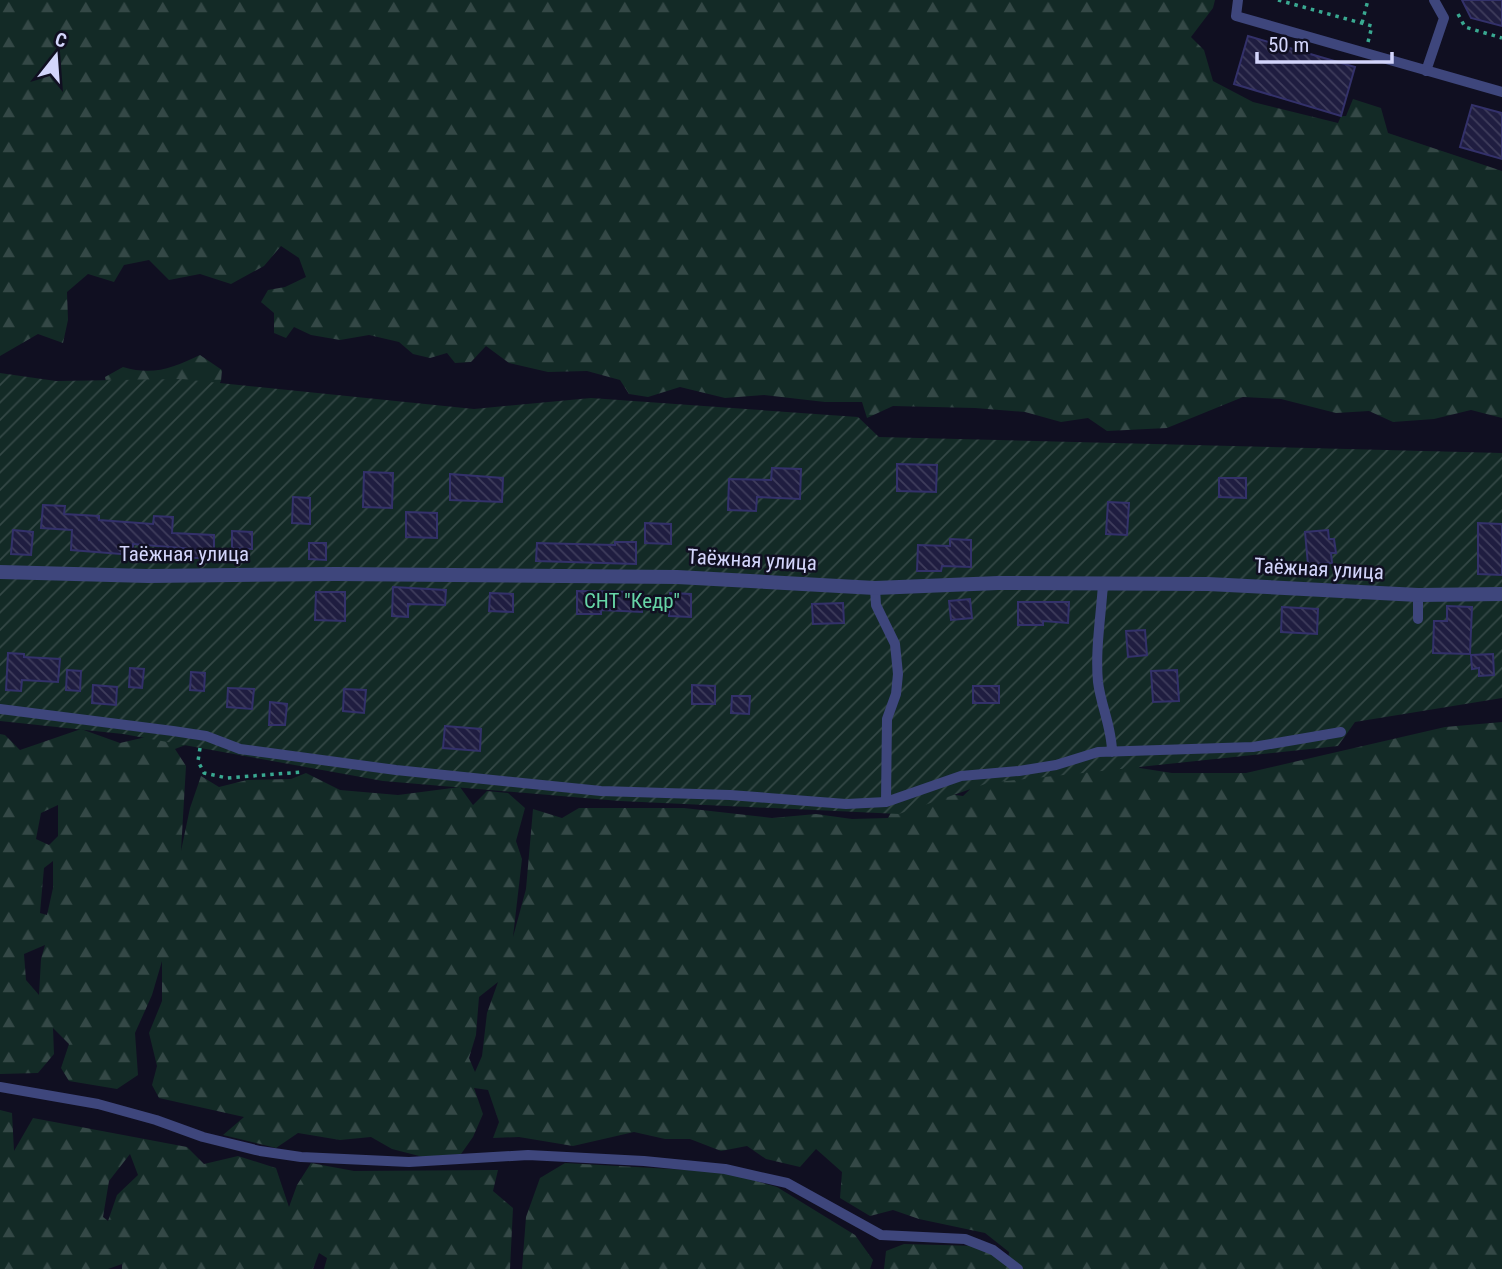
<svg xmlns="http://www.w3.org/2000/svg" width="1502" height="1269" viewBox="0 0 1502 1269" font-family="'Roboto Condensed',sans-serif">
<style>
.forest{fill:url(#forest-firs);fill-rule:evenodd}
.garden{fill:url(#garden-furrows)}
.building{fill:url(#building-back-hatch);stroke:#33316a;stroke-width:2}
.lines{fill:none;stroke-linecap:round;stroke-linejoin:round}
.path{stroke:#39a991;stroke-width:3.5;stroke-dasharray:3.5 5;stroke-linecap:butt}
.lane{stroke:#3e467c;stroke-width:10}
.street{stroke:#3e467c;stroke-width:14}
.labels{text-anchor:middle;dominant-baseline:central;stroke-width:5;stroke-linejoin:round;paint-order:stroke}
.street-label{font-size:21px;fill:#d3d5fb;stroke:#100f21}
.park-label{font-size:21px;fill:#66d5a7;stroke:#100f21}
</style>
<defs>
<pattern id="forest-firs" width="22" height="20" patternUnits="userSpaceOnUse" patternTransform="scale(1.75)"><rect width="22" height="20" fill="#132a26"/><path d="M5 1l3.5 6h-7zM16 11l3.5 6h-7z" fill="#344846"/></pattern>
<pattern id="garden-furrows" width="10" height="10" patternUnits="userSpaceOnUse" patternTransform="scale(1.75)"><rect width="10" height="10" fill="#132a26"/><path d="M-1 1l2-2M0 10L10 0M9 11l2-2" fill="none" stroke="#344846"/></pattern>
<pattern id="building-back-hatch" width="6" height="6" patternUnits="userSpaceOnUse" patternTransform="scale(1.75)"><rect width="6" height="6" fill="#1f1d40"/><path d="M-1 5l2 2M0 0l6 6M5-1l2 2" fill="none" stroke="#3f3d5c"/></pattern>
</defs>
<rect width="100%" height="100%" fill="#100f21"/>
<path class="forest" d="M 0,0 L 1215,0 L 1213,8 L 1191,37 L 1204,50 L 1213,81 L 1253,102 L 1338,123 L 1341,116 L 1346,116 L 1353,99 L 1381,108 L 1388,133 L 1502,171 L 1502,418 L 1471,410 L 1434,419 L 1393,422 L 1369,411 L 1336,413 L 1281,399 L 1243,397 L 1167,428 L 1107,431 L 1088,418 L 1061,422 L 1025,412 L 975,408 L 893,406 L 867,418 L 862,402 L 825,402 L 764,395 L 725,398 L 680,387 L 648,397 L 629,394 L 620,380 L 587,371 L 548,372 L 509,363 L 486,346 L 471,362 L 455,363 L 447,353 L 430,358 L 413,354 L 399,342 L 369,335 L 340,340 L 311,335 L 294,327 L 286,338 L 274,333 L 274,313 L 261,302 L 268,290 L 285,287 L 306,277 L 299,258 L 281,246 L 264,266 L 231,284 L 200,274 L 169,280 L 149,260 L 124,265 L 114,282 L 88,274 L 67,292 L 68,320 L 63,343 L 38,334 L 0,356 Z
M 200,355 L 222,370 L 221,381 L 212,396 L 108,391 L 105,377 L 123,367 C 153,376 173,368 200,355 Z
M 1502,722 L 1502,1269 L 884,1269 L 886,1251 L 904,1244 L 978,1246 L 1008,1263 L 1009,1252 L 985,1233 L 919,1219 L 893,1210 L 870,1216 L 840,1198 L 842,1172 L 816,1149 L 800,1167 L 766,1159 L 747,1146 L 721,1151 L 690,1139 L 665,1139 L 634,1132 L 573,1146 L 519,1137 L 493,1138 L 499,1122 L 488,1090 L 474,1088 L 483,1114 L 473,1137 L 461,1154 L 423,1157 L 392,1149 L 371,1137 L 340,1140 L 298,1133 L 276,1148 L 223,1135 L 244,1117 L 159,1098 L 152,1085 L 157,1066 L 149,1033 L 162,1001 L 162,961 L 152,995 L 135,1033 L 138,1075 L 117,1089 L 69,1081 L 61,1068 L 69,1044 L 53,1028 L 54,1054 L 38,1073 L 0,1074 L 0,734 L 5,735 L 20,750 L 81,729 L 120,743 L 146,737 L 196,741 L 175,749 L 186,766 L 181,851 L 190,808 L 201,776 L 219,787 L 247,780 L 291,779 L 306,773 L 340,790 L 398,795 L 460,787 L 473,805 L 487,791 L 508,793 L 525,808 L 516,841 L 522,859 L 513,937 L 526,889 L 533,809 L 562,818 L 579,808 L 684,808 L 772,818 L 816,814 L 852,819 L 888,818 L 900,795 L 948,794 L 963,796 L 984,776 L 1084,772 L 1102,763 L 1127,756 L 1140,768 L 1172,773 L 1246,773 L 1445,727 ZM 58,805 L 58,836 L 49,845 L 36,839 L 41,813 ZM 53,861 L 53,888 L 47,915 L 40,913 L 44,868 ZM 45,945 L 41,959 L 39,995 L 26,980 L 24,954 ZM 498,982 L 487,1013 L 482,1056 L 475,1072 L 469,1058 L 476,1035 L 479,997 Z
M 0,1110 L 12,1113 L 14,1151 L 33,1118 L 187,1147 L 204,1164 L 238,1156 L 276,1168 L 289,1207 L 297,1185 L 311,1163 L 354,1171 L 498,1170 L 493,1191 L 513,1208 L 510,1269 L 324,1269 L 327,1258 L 319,1253 L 313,1269 L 122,1269 L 122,1264 L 108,1269 L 0,1269 ZM 130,1154 L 138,1175 L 117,1195 L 108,1221 L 103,1217 L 109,1181 Z
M 565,1163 L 724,1172 L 777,1187 L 855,1235 L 873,1260 L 870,1269 L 522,1269 L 526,1217 L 540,1178 Z"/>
<path class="garden" d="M 0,373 L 56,381 L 181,379 L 474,409 L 591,398 L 858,417 L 879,437 L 1502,453 L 1502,698 L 1355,722 L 1338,746 L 988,783 L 899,814 L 620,801 L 383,781 L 123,734 L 0,721 Z"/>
<path class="building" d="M 1462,0 L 1502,0 L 1502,26 L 1471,18 Z
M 1248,36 L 1355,67 L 1341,116 L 1234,84 Z
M 1472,105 L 1502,113 L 1502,159 L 1460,147 Z
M 897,464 L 937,465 L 936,492 L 897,491 Z
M 772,468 L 801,469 L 800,499 L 757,497 L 756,511 L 728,510 L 729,479 L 771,480 Z
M 364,472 L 393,473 L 392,508 L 363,507 Z
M 450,474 L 503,478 L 502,502 L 450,500 Z
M 1219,478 L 1246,478 L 1246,498 L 1219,497 Z
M 293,497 L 310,498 L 310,524 L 292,523 Z
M 1108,502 L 1129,503 L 1127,535 L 1106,534 Z
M 43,505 L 65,506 L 64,514 L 99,516 L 99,520 L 153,524 L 154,516 L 173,517 L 172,533 L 214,535 L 214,558 L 192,558 L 193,549 L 133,544 L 133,555 L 71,550 L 72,530 L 41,528 Z
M 406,512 L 437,513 L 437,538 L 406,537 Z
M 645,523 L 671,524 L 671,544 L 645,543 Z
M 1478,523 L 1502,524 L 1502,575 L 1478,574 Z
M 13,530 L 33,532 L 31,555 L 11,554 Z
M 1328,530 L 1329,539 L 1334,539 L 1336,553 L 1331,553 L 1332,563 L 1308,565 L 1305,532 Z
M 232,531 L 252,532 L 252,549 L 232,548 Z
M 950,539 L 971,540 L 971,567 L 942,566 L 941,571 L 917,571 L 918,545 L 950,546 Z
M 615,542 L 636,542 L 636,564 L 536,561 L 537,543 L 615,545 Z
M 309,543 L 326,543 L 326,560 L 309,559 Z
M 393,587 L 446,590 L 445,605 L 408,604 L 408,617 L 392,616 Z
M 577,591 L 643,592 L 642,612 L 601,610 L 601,614 L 577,614 Z
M 316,592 L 345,592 L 345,621 L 315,620 Z
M 490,593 L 513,594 L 513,612 L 489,611 Z
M 670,593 L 691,594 L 691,617 L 669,616 Z
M 970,599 L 972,618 L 951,620 L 949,601 Z
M 1018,602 L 1069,602 L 1068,623 L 1043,621 L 1043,625 L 1018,625 Z
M 843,603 L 844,623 L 813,624 L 812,604 Z
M 1447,606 L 1472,607 L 1470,654 L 1433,653 L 1434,621 L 1447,621 Z
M 1282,607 L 1318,609 L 1317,634 L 1281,632 Z
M 1145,630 L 1147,655 L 1128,657 L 1126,631 Z
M 8,653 L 24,654 L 24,657 L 60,659 L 58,682 L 22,680 L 21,691 L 6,690 Z
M 1493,654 L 1494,675 L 1479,676 L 1479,668 L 1472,669 L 1471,655 Z
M 130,668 L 144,669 L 142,688 L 129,687 Z
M 67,670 L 81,671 L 80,691 L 66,690 Z
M 1177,670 L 1179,701 L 1153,702 L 1151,671 Z
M 191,672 L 205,673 L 204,691 L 190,690 Z
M 93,685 L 117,687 L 116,705 L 92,703 Z
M 692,685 L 715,686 L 715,704 L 692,704 Z
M 973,686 L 999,686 L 999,703 L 973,703 Z
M 228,688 L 254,689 L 252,709 L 227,707 Z
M 344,689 L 366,690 L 364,713 L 343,711 Z
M 732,696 L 750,696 L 749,714 L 731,713 Z
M 270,702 L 287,704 L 285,725 L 269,725 Z
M 445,726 L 481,729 L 480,751 L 443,748 Z"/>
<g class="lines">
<path class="path" d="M 1278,0 L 1372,26 L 1368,42
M 1458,14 L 1465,27 L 1502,38
M 1362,23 L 1368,0
M 200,748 L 198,761 L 204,773 L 227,778 L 302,772"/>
<path class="lane" d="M 1238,0 L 1236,16 L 1502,92
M 1426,71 L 1444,18 L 1434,0
M 1103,584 C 1101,616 1095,650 1098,682 C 1101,706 1112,728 1112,752
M 875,588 L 876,605 L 895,644 L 898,674 L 896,694 L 887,719 L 886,802
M 1418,619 L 1418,595
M 0,709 L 173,731 L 206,736 L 240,749 L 396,770 L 601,791 L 730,795 L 846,804 L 886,802 L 961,776 L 1019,771 L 1056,765 L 1098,752 L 1253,747 L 1341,732
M 0,1087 L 98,1104 L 156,1120 L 203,1137 L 260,1151 L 301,1157 L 409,1162 L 528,1155 L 644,1161 L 725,1169 L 787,1183 L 881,1235 L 965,1239 L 993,1250 L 1018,1269"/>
<path class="street" d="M 0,572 L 148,576 L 336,574 L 677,577 L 875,588 L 998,583 L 1208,584 L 1418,595 L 1502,594"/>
</g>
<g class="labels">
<g class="street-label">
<text x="184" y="554">Таёжная улица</text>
<text transform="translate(752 560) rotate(3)">Таёжная улица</text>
<text transform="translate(1319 569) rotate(3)">Таёжная улица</text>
</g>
<g class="park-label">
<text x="632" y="601">СНТ "Кедр"</text>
</g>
</g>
<g transform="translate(56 56) rotate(17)" stroke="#100f21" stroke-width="5" paint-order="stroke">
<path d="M0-5L12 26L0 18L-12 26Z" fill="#d3d5fb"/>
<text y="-10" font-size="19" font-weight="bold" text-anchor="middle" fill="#d3d5fb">С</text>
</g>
<path d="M1257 52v10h135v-10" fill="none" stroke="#d3d5fb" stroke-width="3.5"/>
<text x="1268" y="52" font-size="21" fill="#d3d5fb" stroke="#100f21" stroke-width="5" paint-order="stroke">50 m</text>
</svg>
